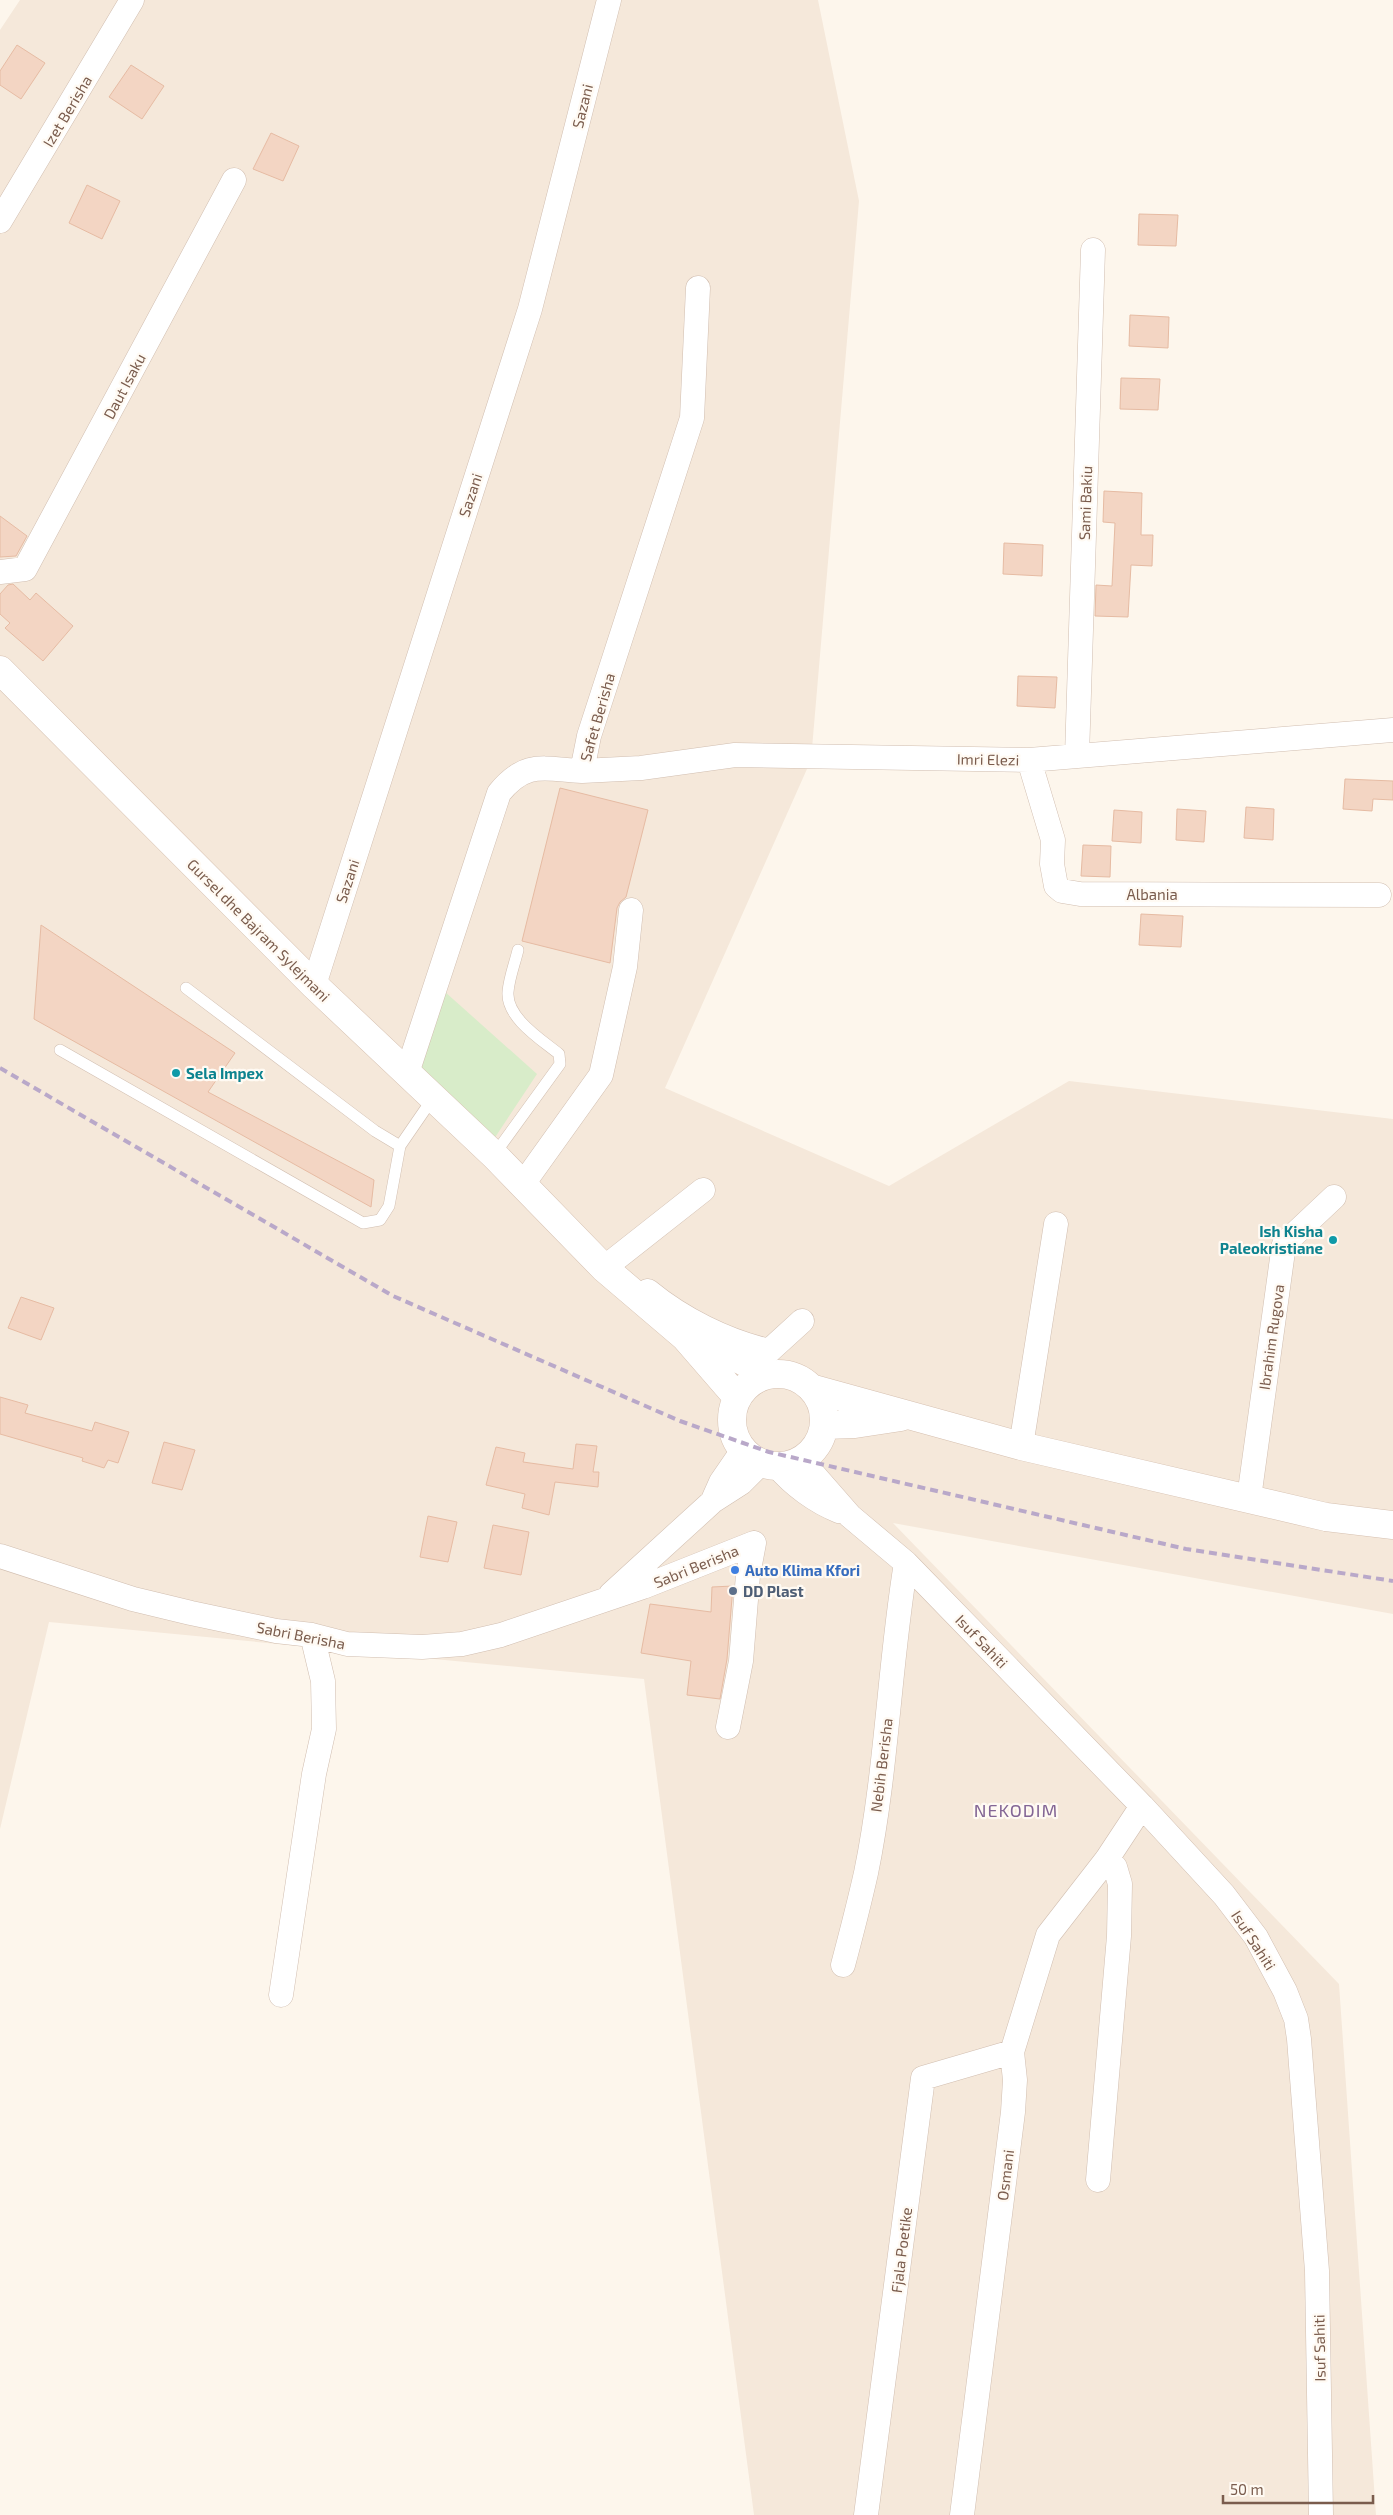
<svg xmlns="http://www.w3.org/2000/svg" width="1393" height="2515" viewBox="0 0 1393 2515" font-family="'Exo 2',sans-serif">
<style>
.residential{fill:#f5e8da}
.green{fill:#d8ecc9}
.building{fill:#f3d5c3;stroke:#e6bba3}
.lines{fill:none;stroke-linecap:round;stroke-linejoin:round}
.lane-casing{stroke:#d1beb0;stroke-width:12}
.street-casing{stroke:#d1beb0;stroke-width:25}
.secondary-casing{stroke:#d6c0b0;stroke-width:29}
.lane{stroke:#fff;stroke-width:11}
.street{stroke:#fff;stroke-width:24}
.secondary{stroke:#fff;stroke-width:28}
.rail{stroke:#b9a8c9;stroke-width:4;stroke-dasharray:8 5;stroke-linecap:butt}
.culture-dot{fill:#0f9aa8;stroke:#fffaf3;stroke-width:2}
.shop-dot{fill:#3f7fe0;stroke:#fffaf3;stroke-width:2}
.service-dot{fill:#5c6f8a;stroke:#fffaf3;stroke-width:2}
.labels{text-anchor:middle;dominant-baseline:central;stroke-width:4.5;stroke-linejoin:round;paint-order:stroke}
.street-label{font-size:15px;fill:#7a5c4d;stroke:#fffaf3}
.culture-label{font-size:15px;font-weight:bold;fill:#0d838f;stroke:#fffaf3;text-anchor:start}
.shop-label{font-size:15px;font-weight:bold;fill:#366cbe;stroke:#fffaf3;text-anchor:start}
.service-label{font-size:15px;font-weight:bold;fill:#4e5e75;stroke:#fffaf3;text-anchor:start}
.quarter-label{font-size:18px;letter-spacing:1px;fill:#846695;stroke:#fffaf3}
</style>
<rect width="100%" height="100%" fill="#fdf6ec"/>
<path class="residential" d="M 20,0 L 818,0 L 859,201 L 811,760 L 665,1088 L 889,1186 L 1069,1081 L 1393,1119 L 1393,1614 L 893,1523 L 1339,1984 L 1376,2515 L 754,2515 L 644,1679 L 49,1622 L 0,1829 L 0,30 Z"/>
<path class="green" d="M 444,991 L 537,1074 L 494,1139 L 419,1077 Z"/>
<path class="building" d="M 17,45 L 45,63 L 21,99 L 0,85 L 0,71 Z
M 131,65 L 164,86 L 142,119 L 109,97 Z
M 271,133 L 299,146 L 283,181 L 253,169 Z
M 87,185 L 120,201 L 102,239 L 69,223 Z
M 1139,214 L 1178,215 L 1176,246 L 1138,245 Z
M 1130,315 L 1169,317 L 1168,348 L 1129,346 Z
M 1121,378 L 1160,379 L 1158,410 L 1120,409 Z
M 1104,491 L 1142,493 L 1141,535 L 1153,535 L 1152,566 L 1131,565 L 1128,617 L 1095,616 L 1096,585 L 1112,586 L 1115,523 L 1103,522 Z
M 0,516 L 27,536 L 16,556 L 0,557 Z
M 1004,543 L 1043,545 L 1042,576 L 1003,574 Z
M 13,584 L 30,600 L 36,593 L 73,626 L 43,661 L 5,628 L 10,623 L 0,614 L 0,594 L 8,585 Z
M 1018,676 L 1057,677 L 1055,708 L 1017,706 Z
M 1345,779 L 1393,781 L 1393,800 L 1373,799 L 1372,811 L 1343,809 Z
M 560,788 L 648,810 L 626,897 L 620,902 L 617,908 L 610,963 L 522,941 Z
M 1246,807 L 1274,809 L 1273,840 L 1244,838 Z
M 1177,809 L 1206,811 L 1204,842 L 1176,840 Z
M 1114,810 L 1142,812 L 1141,843 L 1112,841 Z
M 1083,845 L 1111,846 L 1110,877 L 1081,876 Z
M 1141,914 L 1183,916 L 1181,947 L 1139,945 Z
M 41,925 L 235,1053 L 208,1092 L 374,1180 L 371,1207 L 34,1019 Z
M 21,1297 L 54,1308 L 41,1340 L 8,1328 Z
M 0,1397 L 28,1405 L 25,1413 L 92,1431 L 95,1422 L 129,1432 L 118,1463 L 108,1460 L 104,1468 L 82,1461 L 83,1458 L 0,1434 Z
M 164,1442 L 195,1450 L 182,1490 L 152,1483 Z
M 576,1444 L 597,1446 L 593,1472 L 599,1472 L 598,1487 L 555,1482 L 549,1515 L 522,1508 L 525,1494 L 486,1485 L 496,1447 L 525,1453 L 523,1462 L 573,1469 Z
M 428,1516 L 457,1522 L 448,1562 L 420,1557 Z
M 493,1525 L 529,1532 L 521,1575 L 484,1568 Z
M 733,1586 L 727,1659 L 720,1699 L 687,1695 L 691,1661 L 641,1653 L 650,1604 L 711,1612 L 712,1587 Z"/>
<g class="lines">
<defs>
<path id="lane" d="M 186,988 L 375,1131 L 400,1146
M 60,1050 L 363,1223 L 380,1220 L 389,1206 L 400,1146 L 433,1098
M 494,1155 L 560,1064 L 559,1054 C 542,1040 506,1018 508,992 C 509,978 515,963 518,950"/>
<path id="street" d="M 0,221 L 132,0
M 0,572 L 25,569 L 234,180
M 1077,756 L 1093,250
M 1029,760 L 1053,840 L 1052,864 L 1056,886 L 1062,891 L 1080,894 L 1379,895
M 582,771 L 641,768 L 735,755 L 1029,760 L 1393,730
M 314,985 L 530,309 L 609,0
M 407,1073 L 499,793 C 526,760 543,769 582,771 L 589,736 L 692,418 L 698,288
M 523,1184 L 601,1075 L 625,967 L 631,910
M 604,1268 L 703,1190
M 648,1291 C 682,1319 726,1341 769,1351 L 802,1321
M 1021,1446 L 1056,1224
M 801,1460 L 850,1516 L 906,1563 L 1142,1806 L 1224,1895 L 1256,1937 L 1285,1991 L 1296,2019 L 1299,2039 L 1317,2271 L 1321,2515
M 777,1466 C 793,1485 816,1502 839,1511
M 1249,1498 L 1284,1244 L 1334,1197
M 713,1500 L 721,1482 L 743,1450
M 0,1556 L 133,1599 L 191,1613 L 276,1631 L 312,1635 L 347,1644 L 422,1647 L 462,1644 L 501,1635 L 643,1587 L 754,1543
M 611,1594 L 713,1501 L 741,1483 L 761,1463
M 728,1727 L 741,1661 L 748,1575 L 754,1543
M 843,1965 C 851,1935 859,1904 866,1873 C 887,1771 889,1666 906,1563
M 281,1995 L 314,1774 L 324,1729 L 323,1681 L 312,1635
M 1098,2180 L 1119,1936 L 1120,1884 L 1115,1867 L 1107,1859
M 866,2515 L 923,2078 L 1012,2052
M 962,2515 L 1013,2112 L 1015,2080 L 1012,2052 L 1048,1935 L 1107,1859 L 1142,1806"/>
<path id="secondary" d="M 0,670 L 314,985 L 494,1155 L 604,1268 L 685,1337 L 737,1397
M 690,1338 L 716,1347 L 767,1374
M732 1420a46 46 0 1 1 92 0a46 46 0 1 1-92 0Z
M 814,1389 L 1021,1446 L 1326,1517 L 1393,1525
M 824,1425 L 855,1424 L 901,1417"/>
</defs>
<use href="#lane" class="lane-casing"/>
<use href="#street" class="street-casing"/>
<use href="#secondary" class="secondary-casing"/>
<use href="#lane" class="lane"/>
<use href="#street" class="street"/>
<use href="#secondary" class="secondary"/>
<path class="rail" d="M 0,1068 L 393,1296 L 680,1421 L 769,1452 L 1186,1549 L 1393,1581"/>
</g>
<g class="culture-dot">
<circle cx="176" cy="1073" r="5"/>
<circle cx="1333" cy="1240" r="5"/>
</g>
<circle class="shop-dot" cx="735" cy="1570" r="5"/>
<circle class="service-dot" cx="733" cy="1591" r="5"/>
<g class="labels">
<g class="street-label">
<text transform="translate(582 106) rotate(-76)">Sazani</text>
<text transform="translate(67 111) rotate(-59)">Izet Berisha</text>
<text transform="translate(124 386) rotate(-62)">Daut Isaku</text>
<text transform="translate(470 495) rotate(-72)">Sazani</text>
<text transform="translate(1085 503) rotate(-88)">Sami Bakiu</text>
<text transform="translate(597 717) rotate(-74)">Safet Berisha</text>
<text transform="translate(988 759) rotate(1)">Imri Elezi</text>
<text transform="translate(347 881) rotate(-72)">Sazani</text>
<text x="1152" y="894">Albania</text>
<text transform="translate(259 930) rotate(45)">Gursel dhe Bajram Sylejmani</text>
<text transform="translate(1271 1337) rotate(-82)">Ibrahim Rugova</text>
<text transform="translate(696 1566) rotate(-22)">Sabri Berisha</text>
<text transform="translate(301 1635) rotate(11)">Sabri Berisha</text>
<text transform="translate(982 1641) rotate(46)">Isuf Sahiti</text>
<text transform="translate(881 1765) rotate(-83)">Nebih Berisha</text>
<text transform="translate(1254 1940) rotate(57)">Isuf Sahiti</text>
<text transform="translate(1005 2175) rotate(-83)">Osmani</text>
<text transform="translate(901 2250) rotate(-83)">Fjala Poetike</text>
<text transform="translate(1319 2348) rotate(-91)">Isuf Sahiti</text>
</g>
<g class="culture-label">
<text x="186" y="1073">Sela Impex</text>
<text x="1323" y="1231" text-anchor="end">Ish Kisha<tspan x="1323" dy="17">Paleokristiane</tspan></text>
</g>
<g class="shop-label">
<text x="745" y="1570">Auto Klima Kfori</text>
</g>
<g class="service-label">
<text x="743" y="1591">DD Plast</text>
</g>
<g class="quarter-label">
<text x="1016" y="1810">NEKODIM</text>
</g>
</g>
<path d="M1223 2495v8h150v-8" fill="none" stroke="#7a5c4d" stroke-width="2.5"/>
<text x="1230" y="2495" font-size="15" fill="#7a5c4d" stroke="#fffaf3" stroke-width="4" paint-order="stroke">50 m</text>
</svg>
